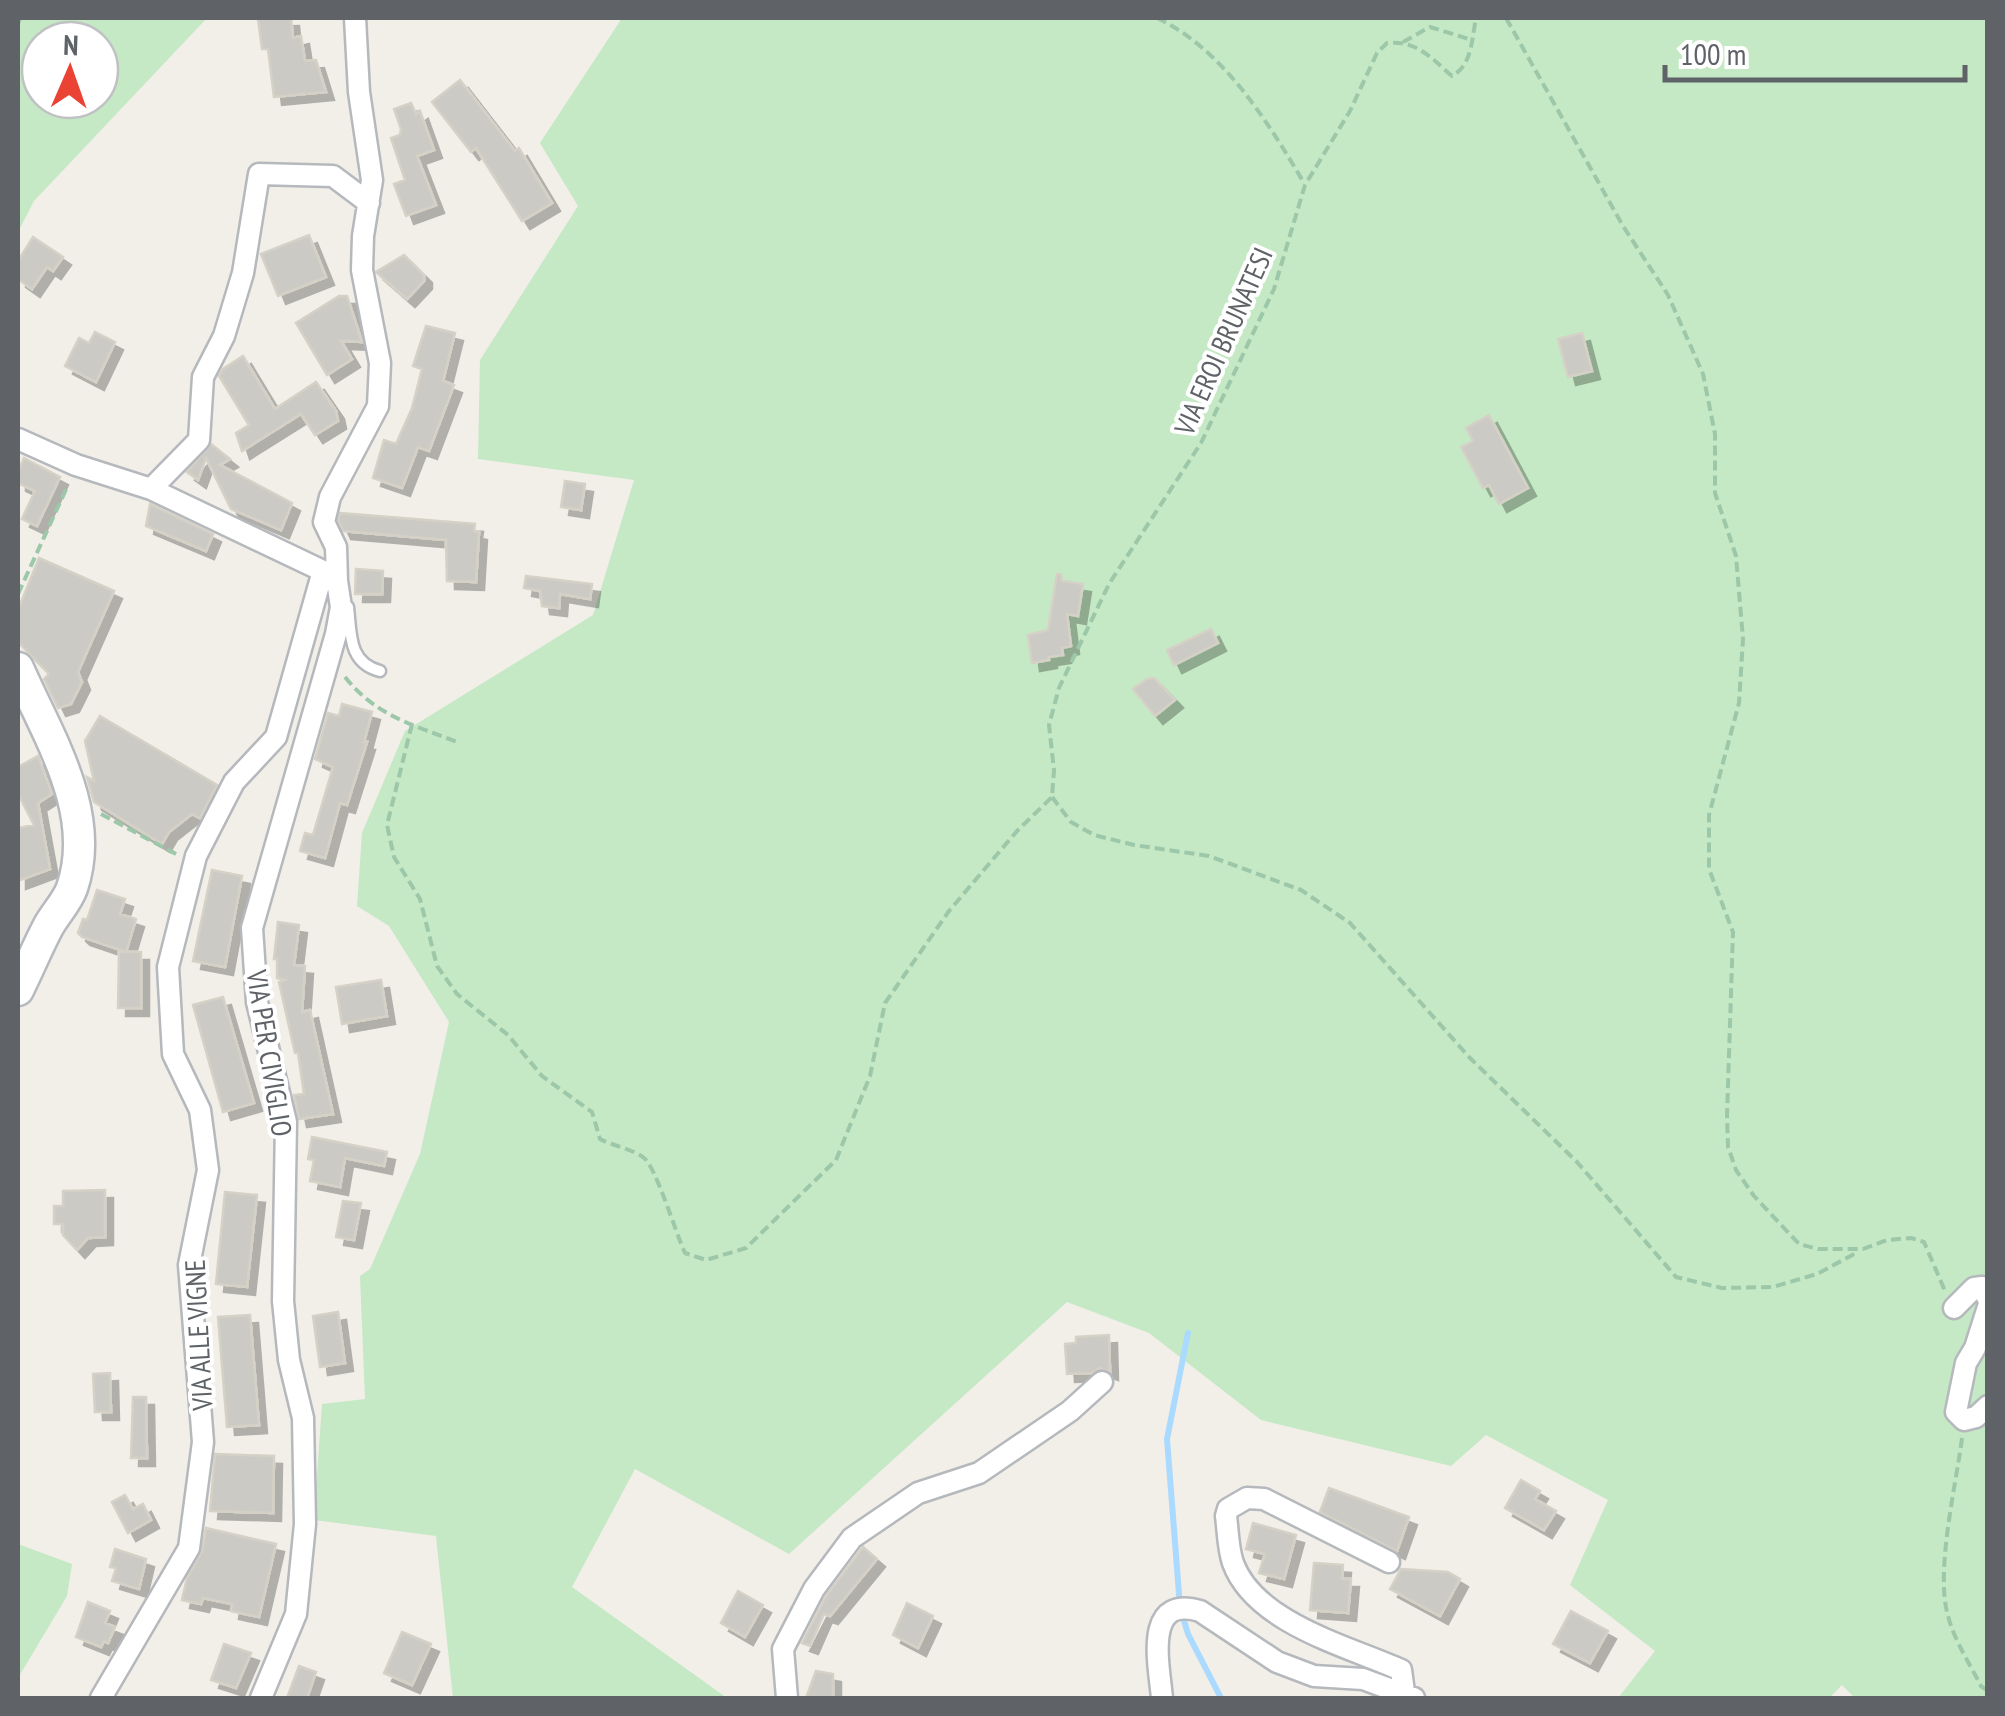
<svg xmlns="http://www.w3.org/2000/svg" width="2005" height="1716" viewBox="0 0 2005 1716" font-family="'PT Sans Narrow',sans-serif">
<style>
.green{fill:#c5e8c5;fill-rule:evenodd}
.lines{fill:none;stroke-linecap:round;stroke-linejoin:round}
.stream{stroke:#aadaff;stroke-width:6}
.building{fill:#cccac5;stroke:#d6d1c6;stroke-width:2.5;filter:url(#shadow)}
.lane-casing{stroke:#b5b8bc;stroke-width:15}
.street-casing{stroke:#b5b8bc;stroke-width:25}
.secondary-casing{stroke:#b6babf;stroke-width:35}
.path{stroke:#9cc7a9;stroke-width:4;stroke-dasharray:10 5;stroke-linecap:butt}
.lane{stroke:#fff;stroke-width:10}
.street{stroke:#fff;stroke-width:20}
.secondary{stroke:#fff;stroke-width:30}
.labels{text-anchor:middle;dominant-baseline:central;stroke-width:8;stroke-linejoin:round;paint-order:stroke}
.street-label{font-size:28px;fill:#5f6368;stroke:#fff}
</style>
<defs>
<filter id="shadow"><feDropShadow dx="8" dy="8" stdDeviation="0" flood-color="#0004"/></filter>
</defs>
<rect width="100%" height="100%" fill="#f1efe8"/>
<path class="green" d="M 18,18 L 207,18 L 34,201 L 18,232 ZM 40,40 L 100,40 L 100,100 L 40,100 Z
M 622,18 L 1987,18 L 1987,1698 L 1855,1698 L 1842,1685 L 1829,1698 L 1618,1698 L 1655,1651 L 1570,1585 L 1608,1500 L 1486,1435 L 1451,1466 L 1261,1420 L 1149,1333 L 1067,1302 L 789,1554 L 635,1469 L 572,1587 L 727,1698 L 453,1698 L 436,1536 L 314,1520 L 322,1404 L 365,1399 L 360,1276 L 370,1269 L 420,1154 L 449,1022 L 389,926 L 357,906 L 362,833 L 405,731 L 593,615 L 634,480 L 478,459 L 480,360 L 578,206 L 540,143 Z
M 18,1544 L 72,1564 L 67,1596 L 18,1678 Z"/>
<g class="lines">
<path class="stream" d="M 1188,1333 L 1167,1439 L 1180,1607 L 1188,1634 L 1221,1698"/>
</g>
<path class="building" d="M 291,18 L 293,38 L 301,36 L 305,61 L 316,60 L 326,92 L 274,97 L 268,49 L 262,49 L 258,19 Z
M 460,80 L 515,151 L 519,148 L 552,203 L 522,221 L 476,148 L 471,152 L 432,102 Z
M 411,103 L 416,114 L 420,111 L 434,150 L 417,156 L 436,205 L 406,216 L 394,184 L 405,180 L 391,138 L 400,135 L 401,129 L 394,109 Z
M 309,235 L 326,277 L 278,296 L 261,254 Z
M 33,237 L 63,257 L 53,271 L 47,267 L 32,289 L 18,279 L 18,261 Z
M 404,255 L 424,275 L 424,281 L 407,299 L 376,272 Z
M 339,296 L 347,296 L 362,342 L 341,341 L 352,359 L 327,375 L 296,323 Z
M 426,326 L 455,333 L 443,381 L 454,385 L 429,451 L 418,447 L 402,488 L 373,478 L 384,440 L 396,444 L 412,408 L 422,369 L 413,366 Z
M 95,332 L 115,342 L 96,382 L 65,366 L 79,338 L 89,343 Z
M 1582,333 L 1592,371 L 1568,377 L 1558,339 Z
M 243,356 L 275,409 L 316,382 L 336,411 L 338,421 L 315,435 L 301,414 L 242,451 L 236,433 L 249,425 L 219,376 L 223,369 Z
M 1489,415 L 1528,488 L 1499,504 L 1489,485 L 1483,488 L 1461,447 L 1473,441 L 1466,428 Z
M 211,444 L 230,459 L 220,465 L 292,503 L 281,530 L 231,509 L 206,458 L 198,480 L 187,472 Z
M 24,458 L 60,477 L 37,526 L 22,519 L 35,491 L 18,483 L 18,472 Z
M 565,481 L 585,484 L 581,510 L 561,507 Z
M 150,504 L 213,534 L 206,551 L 146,526 Z
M 340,513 L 475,524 L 474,531 L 479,532 L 476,582 L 447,581 L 446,540 L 343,531 L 338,520 Z
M 39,558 L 114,591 L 78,672 L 82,682 L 71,704 L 58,708 L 44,679 L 49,674 L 18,642 L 18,610 Z
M 356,569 L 383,571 L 382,594 L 355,594 Z
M 1057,574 L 1061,574 L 1062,581 L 1083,584 L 1078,616 L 1067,614 L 1071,646 L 1062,648 L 1063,655 L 1049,657 L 1049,660 L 1032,663 L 1028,635 L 1048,630 Z
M 526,576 L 592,584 L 590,599 L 560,594 L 559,608 L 542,606 L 540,591 L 524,588 Z
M 1211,629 L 1218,643 L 1174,665 L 1167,650 Z
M 1154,678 L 1175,700 L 1155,716 L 1133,689 L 1147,679 Z
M 342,704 L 372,712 L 364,742 L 367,742 L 347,805 L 340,803 L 325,858 L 300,851 L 305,833 L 313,835 L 333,767 L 315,759 L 328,713 L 339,716 Z
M 100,716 L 217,785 L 200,818 L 192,814 L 169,832 L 162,844 L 94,802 L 87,777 L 94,781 L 85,741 Z
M 38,756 L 52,794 L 38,803 L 50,869 L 18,881 L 18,828 L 34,825 L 18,794 L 18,767 Z
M 212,870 L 242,876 L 225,967 L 193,961 Z
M 97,890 L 125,899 L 120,914 L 136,919 L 126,952 L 82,937 L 78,933 L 83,919 L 87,920 Z
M 278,922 L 299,925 L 294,965 L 305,966 L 302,1012 L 310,1010 L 333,1114 L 299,1119 L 294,1095 L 304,1094 L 298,1053 L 295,1053 L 279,982 L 285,980 L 277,978 L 277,959 L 274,959 Z
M 119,952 L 141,952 L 141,1008 L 118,1008 Z
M 381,980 L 387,1016 L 342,1024 L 336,987 Z
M 223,997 L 254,1103 L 223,1112 L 193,1005 Z
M 312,1137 L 387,1152 L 384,1166 L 345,1158 L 340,1187 L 310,1181 L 314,1160 L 308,1159 Z
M 105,1190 L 105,1237 L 88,1238 L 77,1250 L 63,1235 L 63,1224 L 54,1224 L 54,1206 L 63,1206 L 63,1191 Z
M 225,1192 L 257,1195 L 247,1287 L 216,1284 Z
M 343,1201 L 361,1203 L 354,1240 L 336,1237 Z
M 338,1312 L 345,1363 L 320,1367 L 313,1316 Z
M 250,1315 L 259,1425 L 227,1427 L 218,1317 Z
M 1109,1335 L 1110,1372 L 1100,1368 L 1092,1373 L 1067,1374 L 1065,1344 L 1076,1343 L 1076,1337 Z
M 110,1373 L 111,1412 L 95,1412 L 93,1374 Z
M 133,1397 L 146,1397 L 147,1458 L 131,1458 Z
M 215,1454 L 274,1456 L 273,1513 L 210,1511 Z
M 1521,1480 L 1540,1491 L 1535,1499 L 1556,1511 L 1544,1530 L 1505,1508 Z
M 1329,1488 L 1409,1517 L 1397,1551 L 1320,1512 Z
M 125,1495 L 133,1509 L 143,1504 L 151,1520 L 128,1533 L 112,1502 Z
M 1253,1523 L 1296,1535 L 1284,1579 L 1259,1573 L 1265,1554 L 1246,1549 Z
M 206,1528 L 276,1544 L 259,1617 L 231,1611 L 232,1604 L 203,1598 L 201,1604 L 182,1600 L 187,1578 L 202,1551 Z
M 863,1547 L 877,1559 L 830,1616 L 824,1614 L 810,1646 L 802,1643 L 826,1596 Z
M 115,1549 L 146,1559 L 139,1589 L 112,1581 L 116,1568 L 110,1567 Z
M 1314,1563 L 1343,1565 L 1342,1579 L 1351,1579 L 1348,1613 L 1310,1610 Z
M 1401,1569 L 1448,1572 L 1460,1579 L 1440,1616 L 1390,1589 Z
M 738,1591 L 763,1605 L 745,1637 L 721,1623 Z
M 88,1602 L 110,1611 L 105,1623 L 115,1627 L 108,1643 L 104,1641 L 101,1647 L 76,1637 Z
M 907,1603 L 933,1616 L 918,1648 L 893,1635 Z
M 1571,1611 L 1608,1631 L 1590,1663 L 1553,1644 Z
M 402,1632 L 431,1644 L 412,1685 L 384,1673 Z
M 224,1644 L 251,1653 L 236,1688 L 211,1680 Z
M 299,1666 L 316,1672 L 307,1698 L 287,1698 Z
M 816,1671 L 833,1674 L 833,1698 L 806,1698 Z"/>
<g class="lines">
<defs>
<path id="lane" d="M 348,607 C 351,633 348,663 380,671"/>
<path id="street" d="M 18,439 L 76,465 L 151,489 L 323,571 L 337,581 L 341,607 L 336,634 L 252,928 L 257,1002 L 286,1122 L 283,1301 L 289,1360 L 303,1418 L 305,1524 L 296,1614 L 261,1698
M 151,489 L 199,440 L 203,377 L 224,336 L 243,273 L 259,174 L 333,176 L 369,203
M 337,581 L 336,547 L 324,522 L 330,497 L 378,406 L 380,363 L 362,270 L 363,236 L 372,180 L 359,92 L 355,18
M 1988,1307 L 1975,1348 L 1966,1363 L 1956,1412 L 1964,1420 L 1976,1417 L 1988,1406
M 1954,1308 L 1974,1288 L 1982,1287 L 1988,1299
M 1389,1562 L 1264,1499 L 1247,1498 L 1228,1509 L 1226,1516 C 1228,1531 1228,1549 1233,1563 C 1255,1623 1347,1646 1401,1670 L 1404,1692
M 101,1698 L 189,1548 L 203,1442 L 189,1265 L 208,1170 L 200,1110 L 173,1054 L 168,967 L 196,856 L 234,782 L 276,737 L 323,571
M 787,1698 L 783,1649 L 814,1589 L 852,1538 L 918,1493 L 979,1473 L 1070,1411 L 1102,1382
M 1162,1698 C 1159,1665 1143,1594 1200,1611 L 1277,1662 L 1314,1676 L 1363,1679 L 1414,1698"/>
<path id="secondary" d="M 18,668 C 47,735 98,812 72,888 C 67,902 55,914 48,927 C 37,948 28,970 18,990"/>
</defs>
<use href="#lane" class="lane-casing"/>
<use href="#street" class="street-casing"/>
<use href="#secondary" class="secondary-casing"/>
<path class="path" d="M 1157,18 C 1223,49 1268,122 1304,183
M 1506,18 L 1623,226 L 1668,295 L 1703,374 L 1715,434 L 1715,493 L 1736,556 L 1743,639 L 1739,703 L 1709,815 L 1709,869 L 1733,932 L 1727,1116 L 1728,1147 L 1736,1170 L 1754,1196 L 1799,1244 L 1818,1249 L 1863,1249 L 1887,1240 L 1911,1238 L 1924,1242 L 1945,1291
M 18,24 L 20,18
M 1403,42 L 1430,27 L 1472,40
M 18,594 L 68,485
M 345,677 C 377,717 414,725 460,743
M 412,724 L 387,825 L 394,857 L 420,899 L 437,966 L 457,994 L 508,1035 L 542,1076 L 592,1112 L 600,1139 C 613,1146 633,1149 644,1158 C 656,1167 676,1234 685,1253 L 706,1260 L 746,1248 L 836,1160 L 870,1076 L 885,1003 L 949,911 L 1017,831 L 1052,797 L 1054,770 L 1049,725 L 1059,688 L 1109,584 L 1201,443 L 1274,289 L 1305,185 L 1350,111 L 1377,53 L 1387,43 C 1417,40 1431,58 1452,76 C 1472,66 1472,38 1476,18
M 1052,797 L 1071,822 L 1094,835 L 1134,845 L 1209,856 L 1301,890 L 1350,923 L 1469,1057 L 1577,1162 L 1676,1277 L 1722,1288 L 1773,1287 L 1817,1274 L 1858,1252
M 101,814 L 176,854
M 1962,1438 C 1956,1486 1935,1571 1948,1616 C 1954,1640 1970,1664 1981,1686 L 1988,1691"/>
<use href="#lane" class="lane"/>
<use href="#street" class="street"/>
<use href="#secondary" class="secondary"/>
</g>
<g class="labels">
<g class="street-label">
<text transform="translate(1223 341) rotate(-66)">VIA EROI BRUNATESI</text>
<text transform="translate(270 1053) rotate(81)">VIA PER CIVIGLIO</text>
<text transform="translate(198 1335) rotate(-93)">VIA ALLE VIGNE</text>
</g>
</g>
<rect width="2005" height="1716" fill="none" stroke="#5f6368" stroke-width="40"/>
<g transform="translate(70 70) rotate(2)"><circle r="48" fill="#ffffff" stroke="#bfc1c3" stroke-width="2.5"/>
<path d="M0-8L18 38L0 25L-18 38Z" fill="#ea4335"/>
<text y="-15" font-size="28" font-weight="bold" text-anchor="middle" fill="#5f6368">N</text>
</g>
<path d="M1665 65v15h300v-15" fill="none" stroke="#5f6368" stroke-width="5"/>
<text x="1680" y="65" font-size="30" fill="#5f6368" stroke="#ffffff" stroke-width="8" paint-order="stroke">100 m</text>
</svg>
